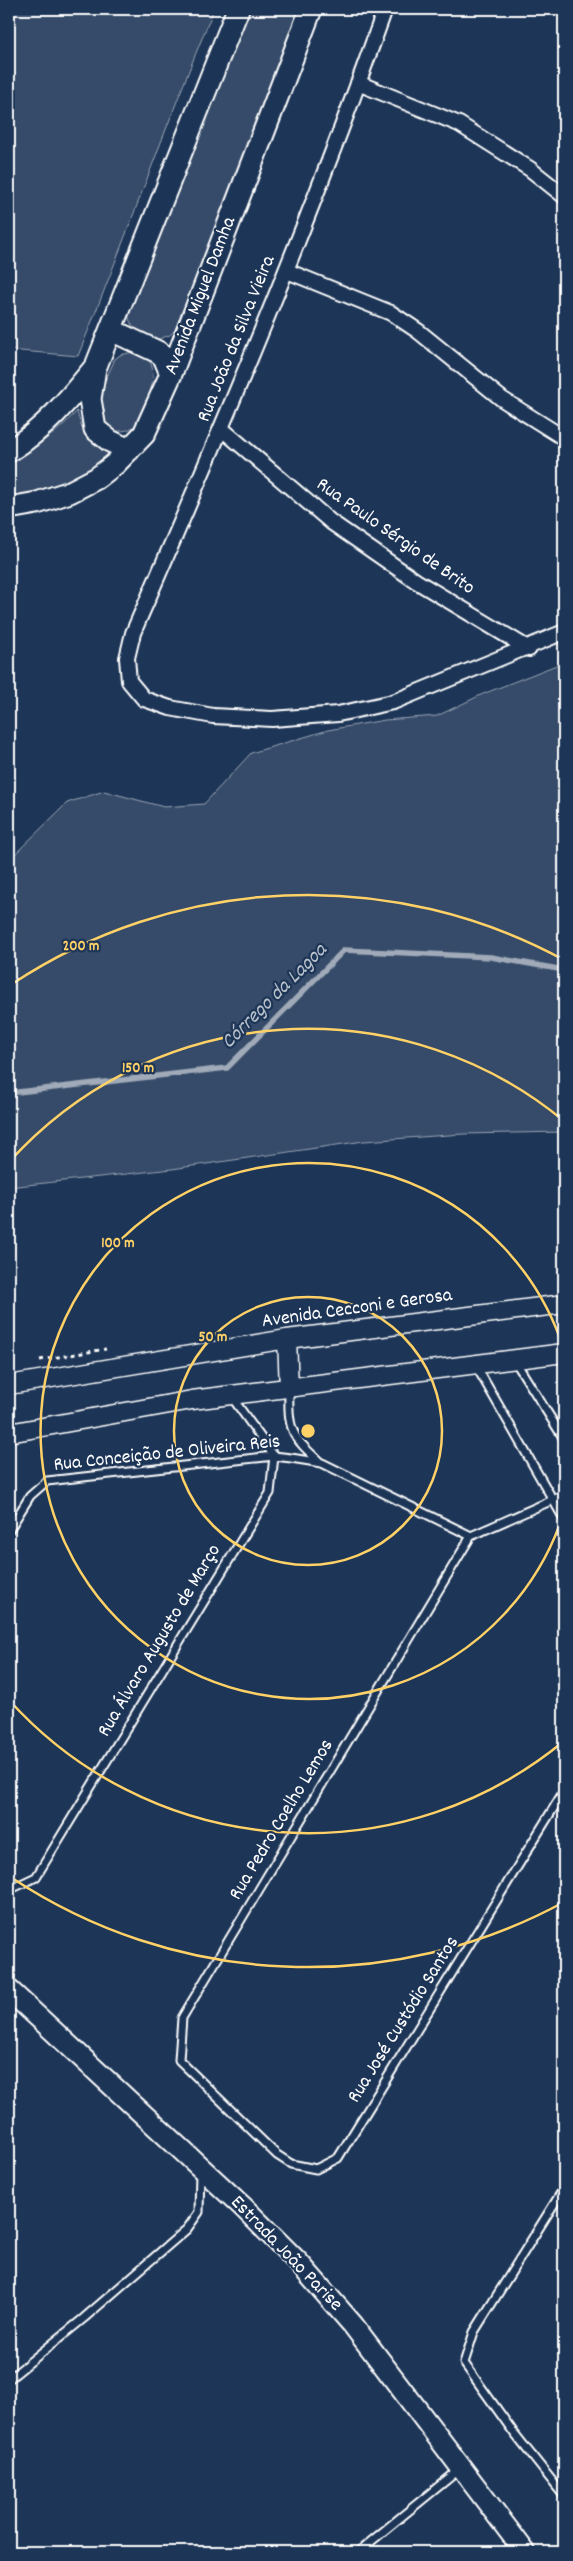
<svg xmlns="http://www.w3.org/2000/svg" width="573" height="2561" viewBox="0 0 573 2561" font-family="Dekko,sans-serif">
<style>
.green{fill:#364b69;stroke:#9aa5b4}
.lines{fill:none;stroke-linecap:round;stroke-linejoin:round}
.stream{stroke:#a0aab8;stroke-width:5.5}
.service-casing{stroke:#fff;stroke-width:11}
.minor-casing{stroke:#fff;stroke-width:18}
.tertiary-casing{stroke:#fff;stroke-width:21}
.secondary-casing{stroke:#fff;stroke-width:24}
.primary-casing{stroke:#fff;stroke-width:25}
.path{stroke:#fff;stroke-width:3;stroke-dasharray:4 4;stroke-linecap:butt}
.service{stroke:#1d3557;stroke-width:7}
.minor{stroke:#1d3557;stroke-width:14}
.tertiary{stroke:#1d3557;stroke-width:18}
.secondary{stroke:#1d3557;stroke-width:20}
.primary{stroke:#1d3557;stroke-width:21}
.ring{fill:none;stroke:#ffd166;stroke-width:2.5}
.labels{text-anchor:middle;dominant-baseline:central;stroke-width:4.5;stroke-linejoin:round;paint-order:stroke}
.street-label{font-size:20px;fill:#fff;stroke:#1d3557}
.water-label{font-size:21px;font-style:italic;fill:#b8c0ca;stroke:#1d3557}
.centre{fill:#ffd166;stroke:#1d3557;stroke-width:2.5}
.ring-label{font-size:15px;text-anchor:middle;font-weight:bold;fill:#ffd166;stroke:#1d3557;stroke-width:4.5;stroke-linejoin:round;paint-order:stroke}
</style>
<rect width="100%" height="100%" fill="#1d3557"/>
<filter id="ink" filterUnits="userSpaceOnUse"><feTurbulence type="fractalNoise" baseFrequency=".02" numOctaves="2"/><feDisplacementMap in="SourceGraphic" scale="10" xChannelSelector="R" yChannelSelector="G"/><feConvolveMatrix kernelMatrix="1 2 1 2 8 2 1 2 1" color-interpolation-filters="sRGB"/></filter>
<g filter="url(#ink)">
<path class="green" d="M 9,9 L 214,9 C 166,124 125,241 78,356 L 9,350 Z
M 249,9 L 301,9 L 175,330 L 170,335 L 156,340 L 136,333 L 129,319 L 129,311 Z
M 133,352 C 139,355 147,356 150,362 C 159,376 145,417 133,427 C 127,432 118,431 110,431 L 96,415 L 97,399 L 115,359 L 120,355 Z
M 77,411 C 81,432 91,443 109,454 C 79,480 49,493 9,498 L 9,461 C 35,449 58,432 77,411 Z
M 564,662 L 564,1132 L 463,1134 L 364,1141 L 172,1169 L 9,1187 L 9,860 L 67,803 L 104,791 L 164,807 L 204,804 L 251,753 L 328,730 L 385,720 L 437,716 L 483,694 Z"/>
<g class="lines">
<path class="stream" d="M 9,1093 L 227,1068 L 344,950 L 491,957 L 564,970"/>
<defs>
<path id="service" d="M 515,1361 L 564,1439
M 476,1366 L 564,1519
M 289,1388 C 288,1430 290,1435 321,1463
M 9,1530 L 30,1496 L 47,1481 L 274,1456 L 291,1458 L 322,1463 L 471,1536 L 564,1495
M 471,1536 L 182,2018 L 179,2060 L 277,2155 L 291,2164 L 316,2169 L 338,2158 L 564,1791
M 9,1887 L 15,1887 L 36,1877 L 270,1493 L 274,1456 L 231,1396
M 564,2188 L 474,2332 L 464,2363 L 514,2433 L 564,2496
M 9,2379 L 84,2318 L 187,2229 L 199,2212 L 200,2172
M 358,2552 L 460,2469"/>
<path id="minor" d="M 385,9 C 310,221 223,427 133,633 L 127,658 L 129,681 L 144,699 L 170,708 L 213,716 L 272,719 L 338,714 L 393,702 L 564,632
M 358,83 L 459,124 L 530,169 L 564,196
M 287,271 L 391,313 L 418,331 L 502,399 L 564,438
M 222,429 L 331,522 L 416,581 L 529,649"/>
<path id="tertiary" d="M 287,1339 L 289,1388
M 9,1385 L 287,1339 L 564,1304
M 9,1433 L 192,1400 L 564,1353"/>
<path id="secondary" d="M 9,1990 L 242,2206 L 298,2262 L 353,2325 L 525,2552"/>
<path id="primary" d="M 111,330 L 158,352 L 164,357 L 171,374
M 95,368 L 90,399 L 95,429 L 110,441 L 129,450
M 9,451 C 45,429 70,398 96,366 L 238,9
M 9,508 L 37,503 L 70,492 L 97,478 L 115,464 L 144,434 L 171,374 L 311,9"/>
</defs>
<use href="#service" class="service-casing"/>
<use href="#minor" class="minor-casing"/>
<use href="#tertiary" class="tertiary-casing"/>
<use href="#secondary" class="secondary-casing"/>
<use href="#primary" class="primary-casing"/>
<path class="path" d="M 40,1360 L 106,1349"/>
<use href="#service" class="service"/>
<use href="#minor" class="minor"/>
<use href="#tertiary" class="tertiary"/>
<use href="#secondary" class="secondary"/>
<use href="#primary" class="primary"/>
</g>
</g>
<g class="ring">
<circle cx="308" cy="1431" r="134"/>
<path d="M564 1512A268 268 0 1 1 564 1350"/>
<path d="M564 1741A402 402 0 0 1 9 1700M9 1162A402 402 0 0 1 564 1121"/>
<path d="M564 1902A536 536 0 0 1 12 1878M12 984A536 536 0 0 1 564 960"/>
</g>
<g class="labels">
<g class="street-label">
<text transform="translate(201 296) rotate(-69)">Avenida Miguel Damha</text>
<text transform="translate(237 339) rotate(-68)">Rua João da Silva Vieira</text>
<text transform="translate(395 537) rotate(35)">Rua Paulo Sérgio de Brito</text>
<text transform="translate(357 1309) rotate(-8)">Avenida Cecconi e Gerosa</text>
<text transform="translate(167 1454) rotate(-6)">Rua Conceição de Oliveira Reis</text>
<text transform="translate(160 1641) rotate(-59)">Rua Álvaro Augusto de Março</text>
<text transform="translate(282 1820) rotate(-59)">Rua Pedro Coelho Lemos</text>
<text transform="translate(404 2020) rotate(-58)">Rua José Custódio Santos</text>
<text transform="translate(286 2254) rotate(46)">Estrada João Parise</text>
</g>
<g class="water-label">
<text transform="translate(275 997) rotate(-45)">Córrego da Lagoa</text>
</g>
</g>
<circle cx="308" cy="1431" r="8" class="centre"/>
<g class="ring-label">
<text x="81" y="950">200 m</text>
<text x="138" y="1072">150 m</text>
<text x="118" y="1247">100 m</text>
<text x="213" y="1341">50 m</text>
</g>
<rect width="573" height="2561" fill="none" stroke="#1d3557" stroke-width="30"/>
<rect x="15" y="15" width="543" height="2531" fill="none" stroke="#fff" stroke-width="2" filter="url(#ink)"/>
</svg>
